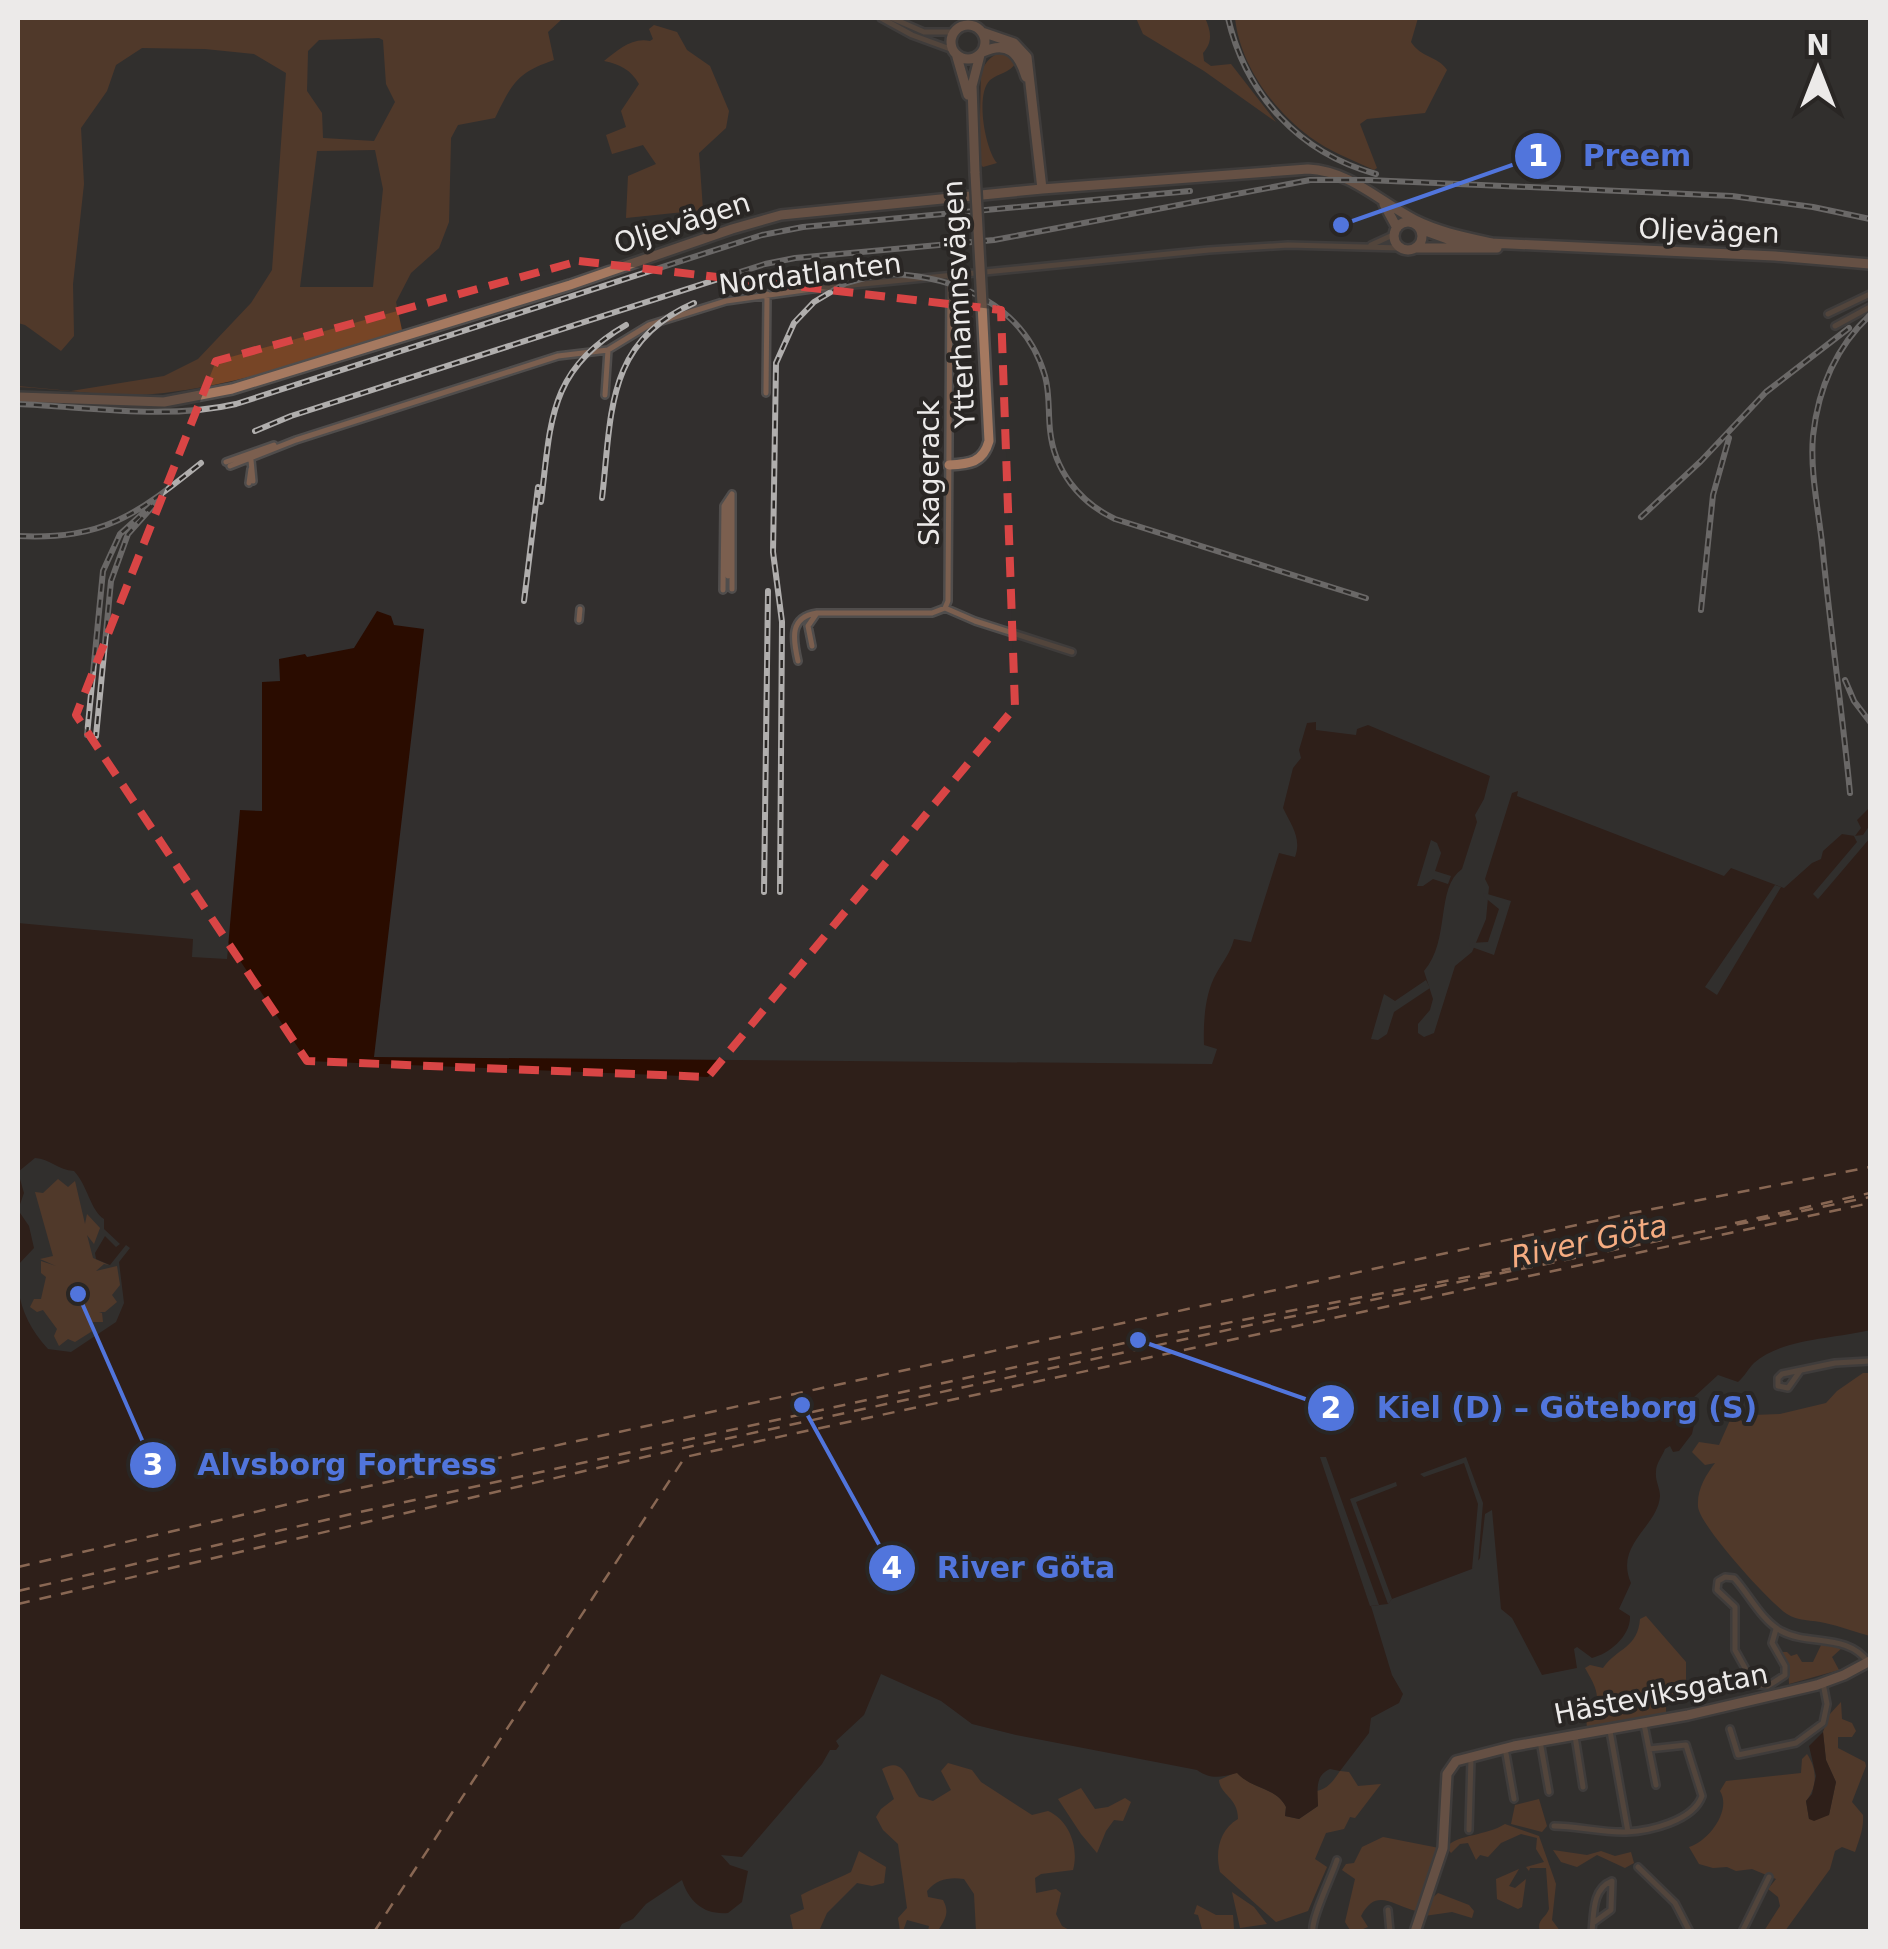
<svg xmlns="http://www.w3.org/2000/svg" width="1888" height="1949" viewBox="0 0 1888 1949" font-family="'DejaVu Sans',sans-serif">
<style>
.green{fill:#774526;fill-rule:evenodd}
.water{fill:#2a0c00}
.pier{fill:#322f2e}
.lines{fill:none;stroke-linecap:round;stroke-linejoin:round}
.ferry{stroke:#f4ac81;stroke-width:2.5;stroke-dasharray:12 10;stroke-linecap:butt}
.street-casing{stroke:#504d4c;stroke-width:10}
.secondary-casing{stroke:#504d4c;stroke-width:14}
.street{stroke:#7b5f4f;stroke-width:5}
.secondary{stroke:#a57960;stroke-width:9}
.rail-casing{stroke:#b0aead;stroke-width:6}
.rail{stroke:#292624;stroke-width:2.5;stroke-dasharray:8;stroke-linecap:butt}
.secondary-bridge-casing{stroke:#504d4c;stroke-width:14;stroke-linecap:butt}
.secondary-bridge{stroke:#a57960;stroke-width:9}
.marked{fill:none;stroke:#d94545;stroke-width:8;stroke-dasharray:20 12;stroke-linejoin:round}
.labels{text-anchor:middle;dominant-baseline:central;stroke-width:8;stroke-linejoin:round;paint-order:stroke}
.street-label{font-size:28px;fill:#eceae9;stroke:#292624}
.water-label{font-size:30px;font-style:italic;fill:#f4ac81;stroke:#292624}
.leader{fill:none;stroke:#5175dc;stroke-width:4}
.callout-dot{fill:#5175dc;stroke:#292624;stroke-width:4}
.mark-label{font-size:30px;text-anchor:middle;font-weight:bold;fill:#fff}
.callout-label{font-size:30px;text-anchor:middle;font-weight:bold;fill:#5175dc;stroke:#292624;stroke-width:8;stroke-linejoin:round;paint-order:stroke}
</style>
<rect width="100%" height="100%" fill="#322f2e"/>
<path class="green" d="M 18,18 L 584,18 L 562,19 L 548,32 L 554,60 C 516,73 512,84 495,118 L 458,125 L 451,138 L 449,222 L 439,248 L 411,273 L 396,302 L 402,330 C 325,356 245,383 164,393 C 116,399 65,389 18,387 L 18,386 L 71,391 L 164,376 L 198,359 L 251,303 L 272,270 L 286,73 L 254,54 L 205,49 L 142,48 L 116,65 L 107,91 L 81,128 L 84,184 L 73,284 L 74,336 L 61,351 L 25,325 L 18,323 ZM 379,38 L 383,40 L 386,84 L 395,102 L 374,141 L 323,138 L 322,113 L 307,91 L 308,51 L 319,40 ZM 375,150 L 383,189 L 373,287 L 300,287 L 317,151 Z
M 1136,18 L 1205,18 C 1211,31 1213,42 1203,53 L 1204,61 L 1211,66 L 1231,64 L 1276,122 L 1204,71 L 1143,34 Z
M 1235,18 L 1418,18 L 1411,42 C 1421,58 1438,56 1447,70 L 1425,113 L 1367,119 L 1360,124 L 1377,168 L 1374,170 C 1352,160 1329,151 1310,137 C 1272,109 1240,64 1235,18 Z
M 654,25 L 677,32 L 687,50 L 710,66 L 729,111 L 726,128 L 699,153 L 703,210 L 626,218 L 628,176 L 656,164 L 643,145 L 612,154 L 606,135 L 626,127 L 621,111 L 639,84 C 631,70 620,64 604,61 C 618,50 632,37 650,41 L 653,39 L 649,29 Z
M 1005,52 L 1016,63 C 1009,73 999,73 990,80 C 975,94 985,149 997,163 L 983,167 L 979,163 L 981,72 C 985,62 994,52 1005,52 Z
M 58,1179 L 68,1187 L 75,1181 L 85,1224 L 87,1214 L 100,1228 L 94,1244 L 87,1235 L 93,1258 L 109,1265 L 104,1264 L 96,1271 L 117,1266 L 120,1285 L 112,1295 L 117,1302 L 105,1312 L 99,1312 L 102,1313 L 103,1322 L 90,1322 L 94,1330 L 75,1342 L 68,1339 L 59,1346 L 54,1336 L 57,1329 L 43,1310 L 37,1312 L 30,1307 L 34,1299 L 41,1299 L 46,1277 L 41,1273 L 41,1261 L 56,1266 L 40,1259 L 53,1256 L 35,1192 L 43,1193 Z
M 1863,1373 L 1870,1373 L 1870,1636 C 1855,1632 1840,1626 1825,1623 C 1813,1620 1797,1621 1787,1614 C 1770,1603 1698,1524 1698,1506 C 1697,1489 1706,1475 1715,1463 L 1705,1465 L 1692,1452 L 1699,1442 L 1719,1445 L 1731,1418 L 1738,1418 L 1745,1424 L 1754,1415 L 1780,1414 L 1826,1403 L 1837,1391 Z
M 1646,1616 L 1686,1662 L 1686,1695 L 1674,1696 L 1666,1705 L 1666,1713 L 1651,1716 L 1650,1720 L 1587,1730 L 1586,1713 L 1594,1709 C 1602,1694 1592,1681 1585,1668 L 1590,1665 L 1603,1668 C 1617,1648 1638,1648 1640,1619 Z
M 1823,1641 L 1843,1647 L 1832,1657 L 1839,1670 L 1789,1684 L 1788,1665 L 1779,1652 L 1787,1652 L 1791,1656 L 1797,1654 L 1802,1662 L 1813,1662 Z
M 1841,1702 L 1842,1719 L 1852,1723 L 1856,1731 L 1852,1737 L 1838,1737 L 1838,1748 L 1865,1762 L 1866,1766 L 1852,1802 L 1863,1815 C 1864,1828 1859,1840 1855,1852 L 1842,1847 L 1835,1851 L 1830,1869 L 1785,1931 L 1764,1931 L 1780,1906 L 1778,1897 L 1768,1889 L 1776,1879 L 1752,1869 L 1736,1871 L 1727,1867 L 1713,1868 L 1699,1864 L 1689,1847 C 1709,1841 1732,1810 1720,1791 L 1726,1781 L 1801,1773 L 1802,1759 L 1807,1754 C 1817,1769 1818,1786 1806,1801 L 1809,1819 L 1829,1815 L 1836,1782 L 1826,1760 L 1823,1732 L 1829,1715 Z
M 948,1763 L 972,1770 L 981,1782 L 1032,1815 L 1048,1811 C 1070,1821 1079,1848 1073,1870 L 1041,1874 L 1035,1878 L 1036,1893 L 1056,1889 L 1061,1893 L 1056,1914 L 1062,1926 L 1071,1931 L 976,1931 L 974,1894 L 964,1879 C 949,1877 937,1879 927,1891 L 928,1897 L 943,1900 C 950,1913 945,1919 938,1931 L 928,1931 L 929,1926 L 907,1920 L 903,1931 L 900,1931 L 898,1918 L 907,1908 L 898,1844 L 883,1830 L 876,1817 L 881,1809 L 894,1799 L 882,1769 C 905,1755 908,1783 919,1797 L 933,1801 L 951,1790 L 941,1771 Z
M 1340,1771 L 1349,1772 L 1358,1786 L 1381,1784 L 1355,1818 L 1350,1817 L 1344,1829 L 1326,1833 L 1315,1859 L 1327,1867 L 1308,1911 L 1276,1922 L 1220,1872 C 1215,1852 1219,1830 1238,1819 C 1238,1797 1220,1795 1219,1780 L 1237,1772 C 1250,1789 1276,1787 1286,1807 L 1285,1816 L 1299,1819 L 1318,1806 L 1316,1791 C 1327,1790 1334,1780 1340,1771 Z
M 1081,1788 L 1095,1809 L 1108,1807 L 1125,1798 L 1131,1802 L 1123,1821 L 1114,1820 L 1106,1831 L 1097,1853 L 1081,1834 L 1058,1799 Z
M 1539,1799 L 1547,1826 L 1542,1832 L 1511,1824 L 1515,1805 Z
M 1505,1824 L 1539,1836 L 1556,1884 L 1552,1920 L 1560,1931 L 1540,1931 C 1536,1920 1546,1918 1549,1909 L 1546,1868 L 1530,1868 L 1529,1871 L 1526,1867 L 1544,1862 L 1536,1849 L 1537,1838 L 1521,1834 L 1501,1843 L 1488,1857 L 1480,1855 L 1476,1860 L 1468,1843 L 1460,1844 L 1451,1853 L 1446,1847 C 1459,1834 1486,1836 1505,1824 Z
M 1383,1837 L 1439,1848 L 1419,1907 L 1416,1911 C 1392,1905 1376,1887 1361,1916 L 1368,1927 L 1358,1931 L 1350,1930 L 1345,1922 L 1355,1879 L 1342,1870 L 1346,1864 L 1354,1863 L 1362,1847 Z
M 1553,1850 L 1587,1855 L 1601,1851 L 1615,1856 L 1631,1852 L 1634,1863 L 1625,1868 L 1597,1855 L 1577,1867 L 1561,1862 Z
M 859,1851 L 886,1867 L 884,1883 L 872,1886 L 857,1883 L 827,1913 L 819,1931 L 793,1929 L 790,1915 L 804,1909 L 801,1895 C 818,1886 835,1880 851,1872 Z
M 1519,1869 L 1509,1886 L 1515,1888 L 1526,1879 L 1522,1907 L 1518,1909 L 1497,1899 L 1496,1879 Z
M 1232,1892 L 1254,1907 L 1267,1924 L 1240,1928 Z
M 1438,1893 L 1469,1905 L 1474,1911 L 1472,1918 L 1452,1912 L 1424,1916 L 1429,1901 Z
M 1197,1905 L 1216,1915 L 1233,1915 L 1234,1929 L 1197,1931 L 1202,1929 L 1198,1915 L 1194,1914 Z"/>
<path class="water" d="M 377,611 L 391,616 L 394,625 L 424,629 L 374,1057 L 1212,1064 L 1217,1049 L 1204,1045 C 1203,1023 1205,993 1216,974 C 1223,961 1230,954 1234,939 L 1251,942 L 1279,853 L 1295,857 C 1302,838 1291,825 1283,808 L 1293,768 L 1301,758 L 1299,750 L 1307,723 L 1316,722 L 1316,730 L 1356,735 L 1357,729 L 1368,725 L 1490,776 L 1484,799 L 1475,815 L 1477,822 L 1462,869 C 1435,888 1451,940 1424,971 L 1433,999 L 1430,1010 L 1418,1024 L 1418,1033 L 1424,1037 L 1434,1033 L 1455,966 L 1472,952 L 1486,919 L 1489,887 L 1485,879 L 1512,793 L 1518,791 L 1517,796 L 1724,876 L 1731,868 L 1784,888 L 1812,863 L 1821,859 L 1823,851 L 1842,834 L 1855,836 L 1861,828 L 1857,820 L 1870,807 L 1870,1330 C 1835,1339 1782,1338 1754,1363 C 1748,1369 1745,1376 1738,1382 L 1718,1375 L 1693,1398 L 1698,1407 L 1692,1434 L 1679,1451 L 1673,1452 L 1670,1446 L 1665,1449 C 1662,1457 1656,1463 1656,1472 C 1655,1480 1660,1488 1660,1496 C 1658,1527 1614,1544 1631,1583 L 1619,1609 L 1630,1616 C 1631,1636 1609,1654 1592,1658 L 1577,1647 L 1574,1649 L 1577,1668 L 1542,1675 L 1512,1618 L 1501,1609 L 1492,1510 L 1485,1514 L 1480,1558 L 1472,1569 L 1392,1599 L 1388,1604 L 1371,1606 L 1392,1675 L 1403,1694 L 1399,1703 L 1371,1718 L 1369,1733 L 1340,1771 L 1330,1769 C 1314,1776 1318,1791 1318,1806 L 1299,1819 L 1285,1816 L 1286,1807 C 1276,1787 1251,1789 1237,1773 C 1221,1777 1211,1780 1197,1770 L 1016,1735 L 972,1724 L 941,1701 L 881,1674 L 864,1715 L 836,1741 L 839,1746 L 836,1750 L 830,1750 L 822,1764 L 742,1857 L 721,1855 L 730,1865 L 748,1871 L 742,1902 L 728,1913 C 704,1915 689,1902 682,1880 L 646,1904 L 633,1919 L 622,1924 L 618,1931 L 18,1931 L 18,1288 C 22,1313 31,1330 48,1349 L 71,1352 L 116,1322 L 124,1303 L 119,1262 L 130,1248 L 126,1245 L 110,1265 L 96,1259 L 95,1253 L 105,1236 L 116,1247 L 120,1244 L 104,1229 L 104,1219 C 90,1210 88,1186 74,1171 C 58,1170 50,1159 35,1158 L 18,1172 L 24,1193 L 18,1210 L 29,1226 L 34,1248 L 18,1265 L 18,923 L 193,939 L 192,957 L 227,959 L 240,810 L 262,811 L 262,682 L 280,681 L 279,659 L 305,654 L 307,657 L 354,648 Z
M 1823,1732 L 1826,1760 L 1836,1782 L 1829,1815 L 1814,1821 L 1809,1819 L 1806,1801 L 1812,1794 L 1816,1776 L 1809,1746 Z"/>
<path class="pier" d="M 1870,825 L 1870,838 L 1818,899 L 1813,894 L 1857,842 L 1854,836 L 1863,835 Z
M 1431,840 L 1437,843 L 1441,853 L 1435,871 L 1451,876 L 1448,884 L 1433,879 L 1423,886 L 1417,886 Z
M 1775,885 L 1781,887 L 1717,995 L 1705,987 Z
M 1484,893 L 1511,901 L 1494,955 L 1469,946 L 1470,943 L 1488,942 L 1499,909 L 1483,896 Z
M 1426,980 L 1430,988 L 1394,1012 L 1387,1034 L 1378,1040 L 1371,1039 L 1384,994 L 1395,1001 Z
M 1320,1457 L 1326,1457 L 1379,1605 L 1370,1606 Z
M 1466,1457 L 1483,1503 L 1478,1563 L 1472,1569 L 1478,1504 L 1464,1463 L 1424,1477 L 1420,1474 Z
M 1396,1482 L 1397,1486 L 1356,1502 L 1392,1599 L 1388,1604 L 1350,1499 Z"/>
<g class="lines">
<path class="ferry" d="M 1735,1223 L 1870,1193
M 18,1567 L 341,1492 L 1632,1213 L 1870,1167
M 18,1591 L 360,1512 L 1138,1340 L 1566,1258
M 18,1604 L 670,1451 L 1241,1327 L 1870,1197
M 374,1932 L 685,1457 L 1870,1203"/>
<defs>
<path id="street" d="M 881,18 L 912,35 L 953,50
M 892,18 L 924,32 L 954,32
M 1371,245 L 1395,234
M 1828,314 L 1870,294
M 1835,326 L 1870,307
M 766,393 L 767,294
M 605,395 L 608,350
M 251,460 L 253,481
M 226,462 L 274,445
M 230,466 L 296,440 L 558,356 L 608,350 L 649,325 L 726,301 L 812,289 L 1209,250 L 1288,245 L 1401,248
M 249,483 L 251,469
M 727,502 L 728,576
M 732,589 L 732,494
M 723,590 L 724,506 L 732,494
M 945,608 L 948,601 L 950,278
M 817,613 L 932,613 L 945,608 L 975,621 L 1072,652
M 579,620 L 580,609
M 798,661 C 793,639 789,617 817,613 L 808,626 L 812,646
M 1800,1371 L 1788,1388 L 1778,1386 L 1778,1378 L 1782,1374 L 1835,1363 L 1870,1361
M 1776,1629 L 1772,1643 L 1785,1666 L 1785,1675 L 1768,1686 L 1754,1684 L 1735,1650 L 1735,1607 L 1717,1590 L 1718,1581 L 1725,1577 L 1734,1578 C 1749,1594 1761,1620 1781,1631 C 1809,1646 1847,1633 1868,1662
M 1644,1724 L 1656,1785
M 1730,1729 L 1738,1755 L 1796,1743 L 1823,1723 L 1827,1704 L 1823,1683
M 1610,1731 L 1628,1832
M 1575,1736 L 1583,1787
M 1540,1741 L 1549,1792
M 1505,1748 L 1514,1799
M 1554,1826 C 1578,1826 1603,1833 1626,1832 C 1650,1831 1693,1821 1702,1796 L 1686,1745 L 1649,1749
M 1469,1830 L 1471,1758
M 1638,1867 L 1675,1903 L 1690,1932
M 1388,1910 L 1390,1932
M 1313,1932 C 1310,1920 1332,1876 1337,1860
M 1592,1932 C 1594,1913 1592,1889 1612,1881 L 1611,1910 L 1593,1923
M 1742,1932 L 1769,1877"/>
<path id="secondary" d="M951 42a17 17 0 1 1 34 0a17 17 0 1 1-34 0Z
M 982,32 L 1014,43 L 1027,57 L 1042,189
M 983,52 C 1008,40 1019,54 1026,77
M 957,57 L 968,95
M 975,173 L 972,86 L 980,55
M 1384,204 L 1397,228
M1394 236a14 14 0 1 1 28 0a14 14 0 1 1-28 0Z
M 1420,229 L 1456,242 L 1470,242
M 1490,243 L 1775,256 L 1870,264
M 1415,248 L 1497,248
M 18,397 L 164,402 L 232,389 L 570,285 L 732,229 L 781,215 L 1042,189 L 1308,169 C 1350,171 1379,201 1415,220 C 1439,232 1465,237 1492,243
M 949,465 C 969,464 983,463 989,441 L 982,304
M 1415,1932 L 1443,1848 L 1447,1774 L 1456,1761 L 1514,1746 L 1688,1715 L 1817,1685 L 1844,1675 L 1870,1661"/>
</defs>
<use href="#street" class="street-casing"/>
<use href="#secondary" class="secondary-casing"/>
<use href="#street" class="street"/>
<use href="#secondary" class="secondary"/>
<defs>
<path id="rail" d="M 1228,18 C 1246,95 1299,153 1376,174
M 890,274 C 957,276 1025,306 1045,376 C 1050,394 1048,412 1050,430 C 1054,470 1079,502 1115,519 L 1366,598
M 18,404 C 89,407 166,420 236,404 L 762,235 L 803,227 L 1190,191
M 255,431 L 291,416 L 765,264 L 795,258 L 994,240 L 1310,180 L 1368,180 L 1732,196 L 1813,207 L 1870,219
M 602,498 C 612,414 605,342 694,303
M 541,502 C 551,422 548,370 626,325
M 1641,517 L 1701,461 L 1766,392 L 1849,328
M 18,536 C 104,540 136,515 201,463
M 524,601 L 538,487
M 1701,610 L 1713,495 L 1729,438
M 1845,680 L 1854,701 L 1870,722
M 87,735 L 103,571 L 120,534 L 161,497 L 128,534 L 111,581 L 96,736
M 1850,793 C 1842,709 1830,627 1822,543 C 1818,508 1810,471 1813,436 C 1818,389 1836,347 1870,315
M 764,892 L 768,591
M 780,892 L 782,622 L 773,552 L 776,363 L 794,323 L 814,302 L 846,283 L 872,276"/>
</defs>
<use href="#rail" class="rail-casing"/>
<use href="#rail" class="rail"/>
<defs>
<path id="secondary-bridge" d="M 975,173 L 982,304"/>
</defs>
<use href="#secondary-bridge" class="secondary-bridge-casing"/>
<use href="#secondary-bridge" class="secondary-bridge"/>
</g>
<path d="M0 0H1888V1949H0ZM 579,261 L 1001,310 L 1015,707 L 708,1077 L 307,1061 L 76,715 L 216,361 Z" fill="#322f2e" fill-opacity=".55" fill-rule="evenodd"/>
<path class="marked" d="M 579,261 L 1001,310 L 1015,707 L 708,1077 L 307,1061 L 76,715 L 216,361 Z"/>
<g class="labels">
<g class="street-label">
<text transform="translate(682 223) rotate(-18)">Oljevägen</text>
<text transform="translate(1709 231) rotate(2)">Oljevägen</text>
<text transform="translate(810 274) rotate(-7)">Nordatlanten</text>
<text transform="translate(959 304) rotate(-93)">Ytterhamnsvägen</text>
<text transform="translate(929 473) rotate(-90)">Skagerack</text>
<text transform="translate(1661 1694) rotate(-11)">Hästeviksgatan</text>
</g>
<g class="water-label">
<text transform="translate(1589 1241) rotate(-12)">River Göta</text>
</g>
</g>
<path class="leader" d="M1341 225L1538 156M1138 1340L1331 1408M78 1294L153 1465M802 1405L892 1568"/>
<g class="callout-dot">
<circle cx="1341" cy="225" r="10"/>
<circle cx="1138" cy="1340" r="10"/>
<circle cx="78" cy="1294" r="10"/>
<circle cx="802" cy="1405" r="10"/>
<circle cx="1538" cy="156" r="25"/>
<circle cx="1331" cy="1408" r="25"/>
<circle cx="153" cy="1465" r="25"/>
<circle cx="892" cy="1568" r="25"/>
</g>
<g class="mark-label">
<text x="1538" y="166">1</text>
<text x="1331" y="1418">2</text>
<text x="153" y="1475">3</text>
<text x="892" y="1578">4</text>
</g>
<g class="callout-label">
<text x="1637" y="166">Preem</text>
<text x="1567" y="1418">Kiel (D) – Göteborg (S)</text>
<text x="347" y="1475">Alvsborg Fortress</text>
<text x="1026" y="1578">River Göta</text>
</g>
<rect width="1888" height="1949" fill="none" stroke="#eceae9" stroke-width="40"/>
<g transform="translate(1818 70)" stroke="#292624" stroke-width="8" paint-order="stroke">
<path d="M0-8L18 38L0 25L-18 38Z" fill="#eceae9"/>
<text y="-15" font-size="28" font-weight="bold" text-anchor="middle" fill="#eceae9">N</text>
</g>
</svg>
